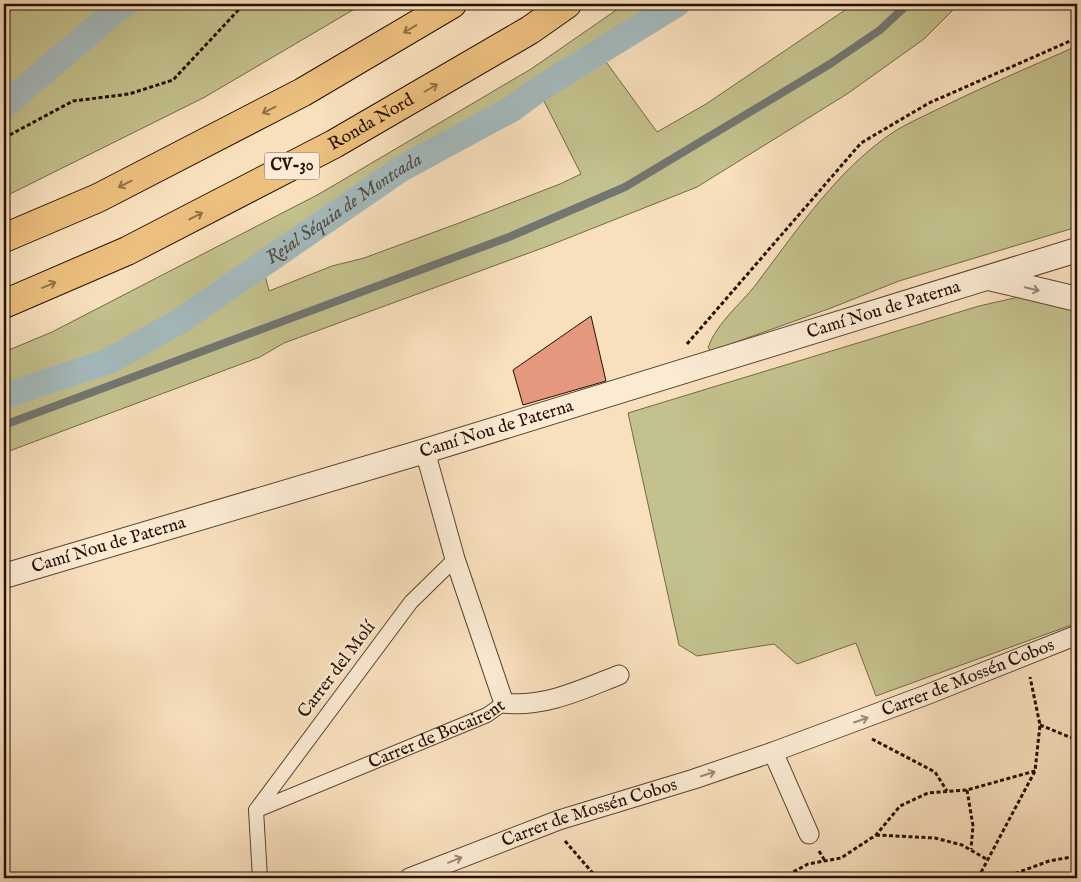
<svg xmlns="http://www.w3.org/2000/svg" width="1081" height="882" viewBox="0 0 1081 882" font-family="'IM FELL English',serif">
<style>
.green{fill:#c3c18d;stroke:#746846;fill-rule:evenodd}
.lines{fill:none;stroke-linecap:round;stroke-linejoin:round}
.stream{stroke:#727671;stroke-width:8}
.canal{stroke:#a4babd;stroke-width:26}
.building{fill:#e4997f;stroke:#261000}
.pedestrian-casing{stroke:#5b442f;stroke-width:16}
.minor-casing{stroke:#5b442f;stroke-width:21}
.tertiary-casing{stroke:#5b442f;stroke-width:26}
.trunk-casing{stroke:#261000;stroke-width:30}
.path{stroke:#261000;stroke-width:3;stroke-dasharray:4 2.5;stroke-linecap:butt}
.pedestrian{stroke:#fbebd4;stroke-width:14}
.minor{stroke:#fbebd4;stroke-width:19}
.tertiary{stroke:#fbebd4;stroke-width:24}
.trunk{stroke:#ecc07e;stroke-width:28}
.oneway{stroke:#937145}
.oneway2{stroke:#9b8875}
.labels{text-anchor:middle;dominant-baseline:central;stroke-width:5;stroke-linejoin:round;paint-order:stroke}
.shield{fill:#fbebd4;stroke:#665240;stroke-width:1}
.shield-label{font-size:16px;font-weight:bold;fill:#261000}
.street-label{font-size:18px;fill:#261000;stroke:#fbebd4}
.water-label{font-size:19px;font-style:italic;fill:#524c42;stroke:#fbebd4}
</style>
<rect width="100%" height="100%" fill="#f9e0bd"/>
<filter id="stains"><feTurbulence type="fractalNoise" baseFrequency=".004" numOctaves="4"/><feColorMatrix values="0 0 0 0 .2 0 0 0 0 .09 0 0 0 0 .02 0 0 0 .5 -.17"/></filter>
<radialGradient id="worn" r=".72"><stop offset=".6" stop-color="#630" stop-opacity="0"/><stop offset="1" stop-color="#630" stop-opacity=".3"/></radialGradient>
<path class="green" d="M 4,4 L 100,4 L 104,9 L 112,4 L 363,4 L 205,97 L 4,197 Z
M 625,4 L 695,4 L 604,59 L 657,132 L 706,104 L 854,4 L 959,4 L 924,39 L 847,94 L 697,187 L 548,246 L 284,343 L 260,357 L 4,453 L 4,352 L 52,332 L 319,194 L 531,69 ZM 542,97 L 581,174 L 560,184 L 459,223 L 364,258 L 332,266 L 269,291 L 265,275 L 401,178 L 432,160 L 522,113 Z
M 1077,46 L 1077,227 L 899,281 L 831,308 L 711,351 L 708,348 C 717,321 744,302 760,279 C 800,226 839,168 895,131 C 908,123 922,117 936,110 C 982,87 1030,67 1077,46 Z
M 1023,296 L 1077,303 L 1077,623 L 876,696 L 856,643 L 797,664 L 774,644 L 697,656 L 679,645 L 628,413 L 979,306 Z"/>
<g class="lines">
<path class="stream" d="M 4,425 L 509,237 L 625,187 L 830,64 L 880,30 L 908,4"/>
<g class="canal">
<path d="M 4,106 L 115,11 L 126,4"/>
<path id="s1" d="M 4,396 L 109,361 L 180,321 L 401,169 L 512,109 L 539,89 L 677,4"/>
</g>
</g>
<path class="building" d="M 591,316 L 606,381 L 523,405 L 513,370 Z"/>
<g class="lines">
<defs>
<g id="pedestrian">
<path d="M 256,810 L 411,602 L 455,559"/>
<path d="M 256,810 L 260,878"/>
<path id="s2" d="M 257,810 L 487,715 L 504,703"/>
</g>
<g id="minor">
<path d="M 425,451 L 455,559 L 504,703 C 544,708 583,689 619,675"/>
<path d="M 773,752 L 809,834"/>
<path id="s3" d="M 409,878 L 559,820 L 694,779 L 773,752 L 926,695 L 1077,635"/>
</g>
<g id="tertiary">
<path d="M 989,278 L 1077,299"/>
<path id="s4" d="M 4,576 L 425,451 L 1077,250"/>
</g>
<g id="trunk">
<path d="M 4,238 L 98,198 L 303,92 L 452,4"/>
<path id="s5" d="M 4,304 L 127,251 L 334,144 L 530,30 L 567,4"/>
</g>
</defs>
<use href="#pedestrian" class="pedestrian-casing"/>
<use href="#minor" class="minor-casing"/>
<use href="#tertiary" class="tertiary-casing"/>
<use href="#trunk" class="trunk-casing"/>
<path class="path" d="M 4,138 L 73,101 L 129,94 L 173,80 L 244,4
M 687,344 L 861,143 L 929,103 L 1077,38
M 1040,725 L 1077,740
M 872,739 L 935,772 L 947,791
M 967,790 L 973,826 L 971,849
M 876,835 L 935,838 L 962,845 L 988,860
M 565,841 L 597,878
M 819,851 L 825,861
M 782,878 L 808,864 L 841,858 L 876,835 L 900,806 L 928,793 L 967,790 L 1035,771
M 978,878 L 1035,771 L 1040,725 L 1030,677
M 1003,878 L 1049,861 L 1077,856"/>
<use href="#pedestrian" class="pedestrian"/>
<use href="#minor" class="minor"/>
<use href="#tertiary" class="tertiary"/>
<use href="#trunk" class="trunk"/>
</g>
<defs><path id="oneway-shaft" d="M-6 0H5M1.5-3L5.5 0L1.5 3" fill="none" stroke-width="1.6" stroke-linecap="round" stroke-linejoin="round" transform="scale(1.25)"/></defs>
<g class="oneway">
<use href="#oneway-shaft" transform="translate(410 29) rotate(149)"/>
<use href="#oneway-shaft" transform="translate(431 88) rotate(-30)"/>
<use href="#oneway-shaft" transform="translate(269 110) rotate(153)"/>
<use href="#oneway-shaft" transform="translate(125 184) rotate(153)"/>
<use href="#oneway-shaft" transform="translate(196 216) rotate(-27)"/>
<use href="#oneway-shaft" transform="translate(49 285) rotate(-23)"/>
</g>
<g class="oneway2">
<use href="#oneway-shaft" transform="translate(1032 289) rotate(13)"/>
<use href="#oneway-shaft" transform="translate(861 720) rotate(-19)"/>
<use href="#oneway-shaft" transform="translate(708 774) rotate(-18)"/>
<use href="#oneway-shaft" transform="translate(455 860) rotate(-22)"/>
</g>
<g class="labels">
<rect class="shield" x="264.5" y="152.5" width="55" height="27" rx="4"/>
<g class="shield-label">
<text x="292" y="166">CV-30</text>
</g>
<g class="street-label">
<text stroke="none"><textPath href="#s5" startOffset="410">Ronda Nord</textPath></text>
<text stroke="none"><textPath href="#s4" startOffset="919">Camí Nou de Paterna</textPath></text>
<text stroke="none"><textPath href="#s4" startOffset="514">Camí Nou de Paterna</textPath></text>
<text stroke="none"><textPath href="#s4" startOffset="109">Camí Nou de Paterna</textPath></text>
<text transform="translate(337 670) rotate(-53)">Carrer del Molí</text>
<text stroke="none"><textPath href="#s3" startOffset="594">Carrer de Mossén Cobos</textPath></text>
<text stroke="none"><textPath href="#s2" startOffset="195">Carrer de Bocairent</textPath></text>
<text stroke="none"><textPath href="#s3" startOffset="192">Carrer de Mossén Cobos</textPath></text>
</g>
<g class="water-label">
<text stroke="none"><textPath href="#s1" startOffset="391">Reial Séquia de Montcada</textPath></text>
</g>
</g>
<rect width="1081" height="882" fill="none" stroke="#f9e0bd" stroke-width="20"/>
<rect x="5" y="5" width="1071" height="872" fill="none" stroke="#261000" stroke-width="2.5"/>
<rect x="10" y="10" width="1061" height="862" fill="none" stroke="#261000"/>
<rect width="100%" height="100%" filter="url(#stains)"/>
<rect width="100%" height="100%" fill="url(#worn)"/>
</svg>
